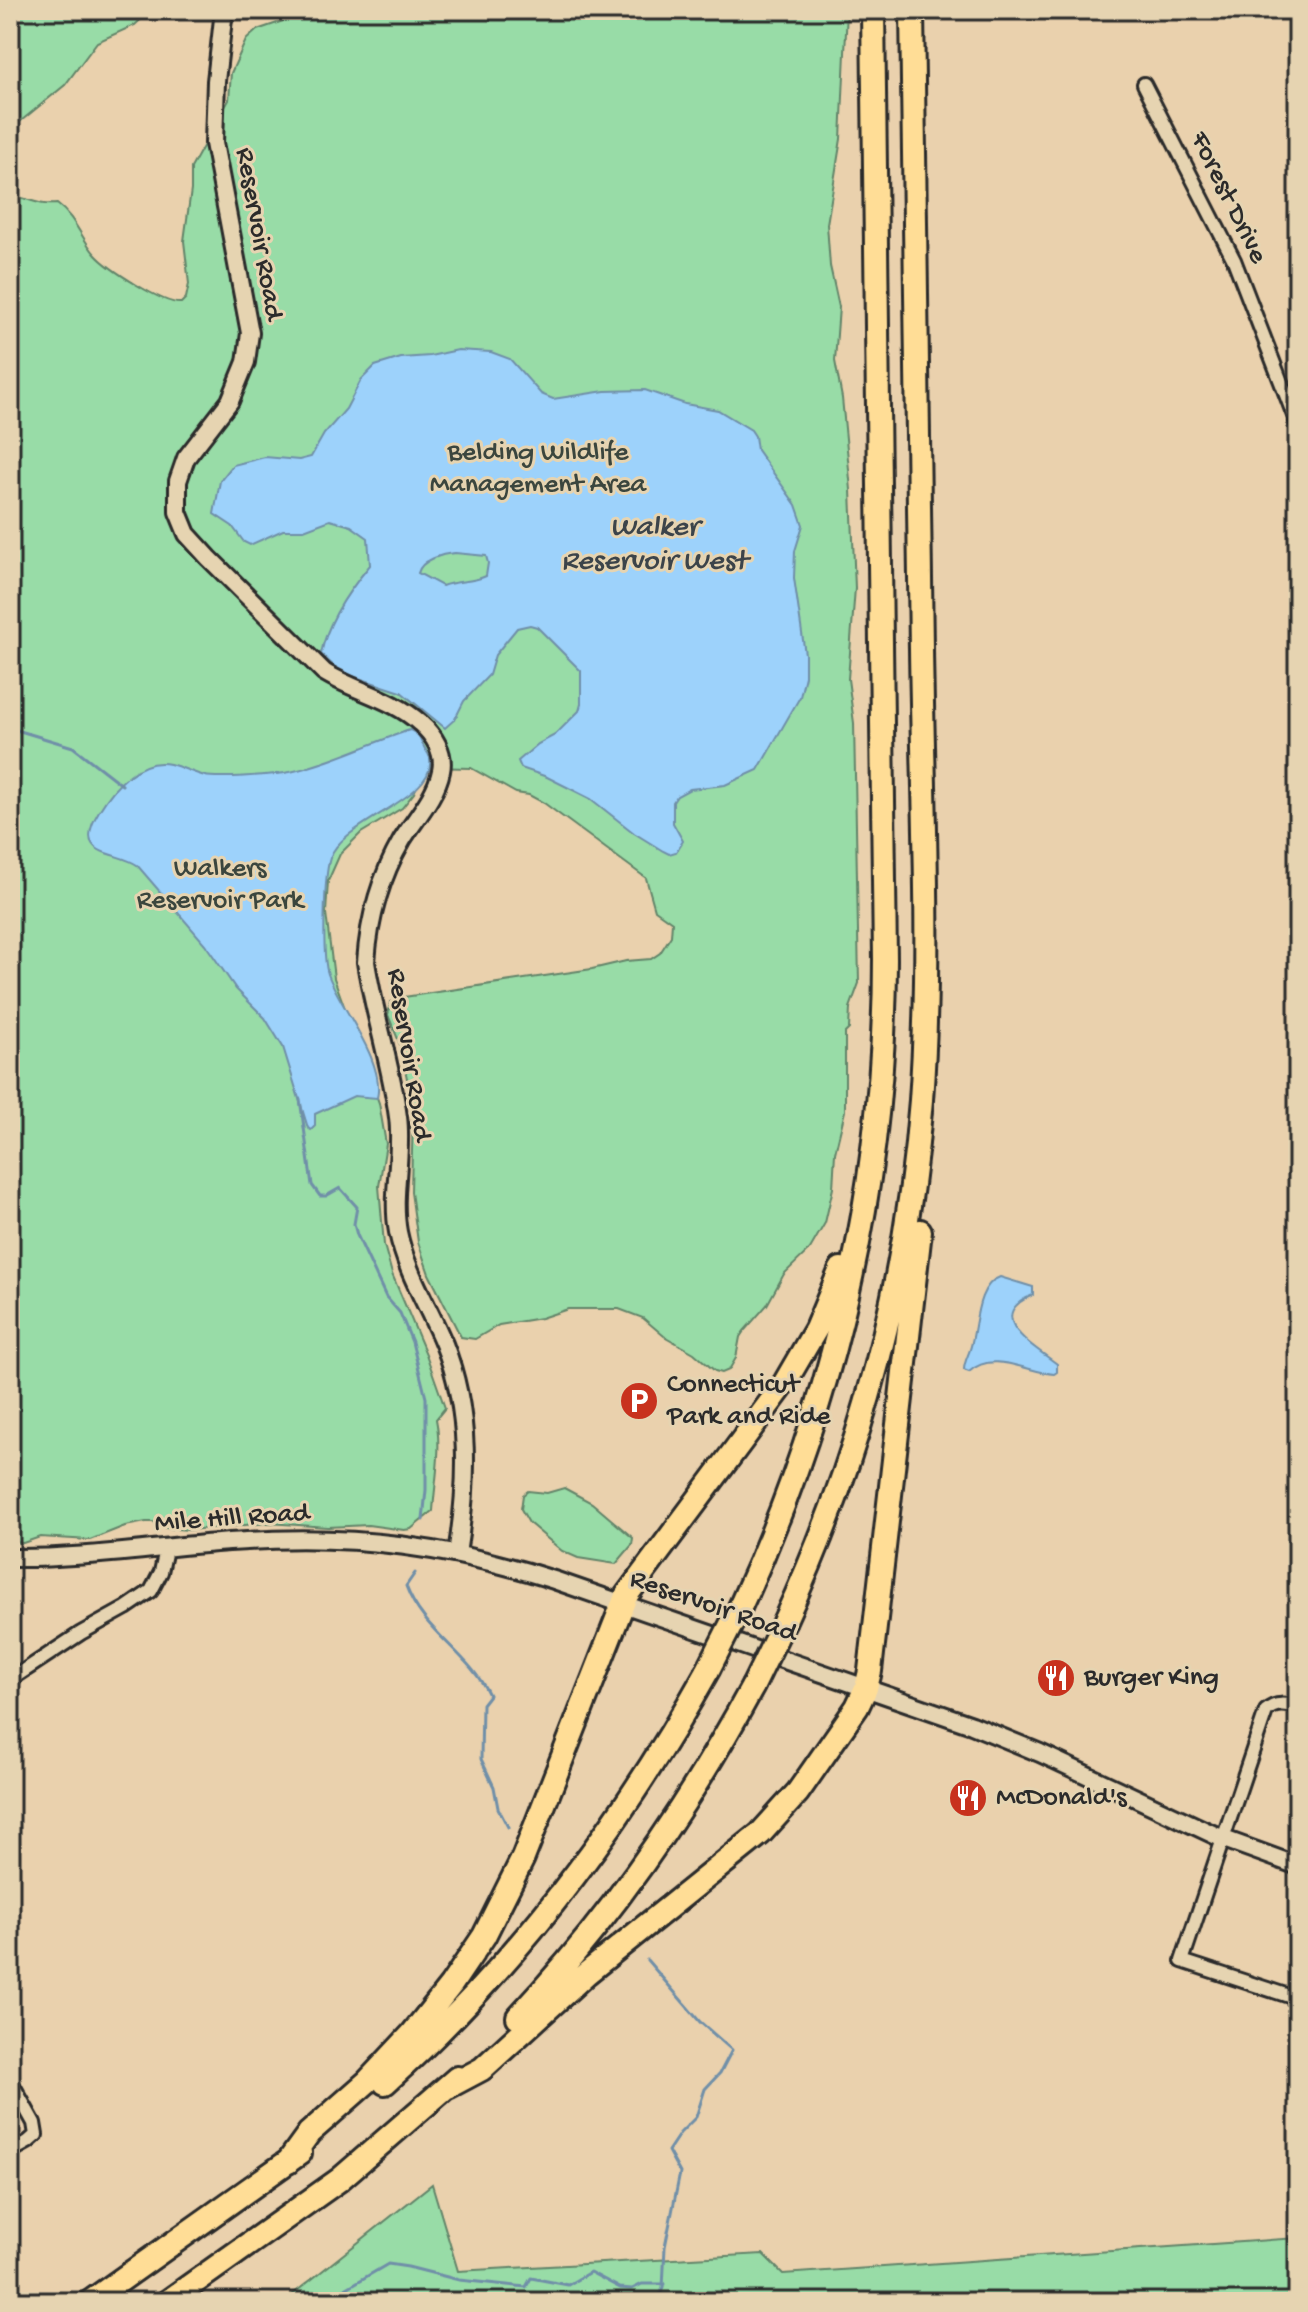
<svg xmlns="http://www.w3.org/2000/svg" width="1308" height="2312" viewBox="0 0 1308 2312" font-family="'Gochi Hand',sans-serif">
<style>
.green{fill:#98dca7;stroke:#628469;stroke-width:2}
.water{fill:#9dd2fb;stroke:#6f8fa8;stroke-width:2;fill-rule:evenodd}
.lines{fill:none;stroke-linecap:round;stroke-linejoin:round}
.stream{stroke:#6f8fa8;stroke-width:3}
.street-casing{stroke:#2b2b2b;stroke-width:18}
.secondary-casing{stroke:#2b2b2b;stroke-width:22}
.highway-casing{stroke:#2b2b2b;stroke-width:28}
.street{stroke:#e6d4b1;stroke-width:12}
.secondary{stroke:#e6d4b1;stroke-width:16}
.highway{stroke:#ffdd96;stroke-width:22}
.highway-bridge-casing{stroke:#2b2b2b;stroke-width:28;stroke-linecap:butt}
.highway-bridge{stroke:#ffdd96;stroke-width:22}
.labels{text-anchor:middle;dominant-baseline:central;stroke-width:6;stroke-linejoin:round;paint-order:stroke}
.street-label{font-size:28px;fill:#2b2b2b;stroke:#e6d4b1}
.park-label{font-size:28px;fill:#3b463e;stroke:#e6d4b1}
.poi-label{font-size:28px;fill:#2b2b2b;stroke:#e6d4b1;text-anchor:start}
.water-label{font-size:30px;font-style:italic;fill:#3c444a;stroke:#e6d4b1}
</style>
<rect width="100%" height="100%" fill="#ead1ad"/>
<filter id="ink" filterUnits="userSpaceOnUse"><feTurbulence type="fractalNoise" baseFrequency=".0125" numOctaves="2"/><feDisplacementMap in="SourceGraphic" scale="16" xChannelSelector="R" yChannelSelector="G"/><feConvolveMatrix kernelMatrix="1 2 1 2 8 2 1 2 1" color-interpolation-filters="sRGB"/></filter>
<g filter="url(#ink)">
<path class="green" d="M 10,10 L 151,10 L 135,25 L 97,42 L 65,85 L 10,130 Z
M 294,10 L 847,10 L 841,139 L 827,224 L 830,266 L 839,307 L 835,361 L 842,398 L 851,490 L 855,588 L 848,679 L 854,723 L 859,983 L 850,1008 L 849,1029 L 845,1033 L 845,1111 L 835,1153 L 833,1188 L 825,1223 L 810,1249 L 784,1274 L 767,1305 L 744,1331 L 740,1337 L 736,1358 L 729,1370 L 722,1373 L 715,1371 L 694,1353 L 664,1336 L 643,1318 L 619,1309 L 568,1309 L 541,1318 L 499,1325 L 475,1339 L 461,1337 L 429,1274 L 418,1242 L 411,1192 L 413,1108 L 400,1044 L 388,1015 L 391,1002 L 404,997 L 592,969 L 626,961 L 651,959 L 660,953 L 671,936 L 672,922 L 655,910 L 646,878 L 544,803 L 529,795 L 516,793 L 471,768 L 425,767 L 414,793 L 402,808 L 361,833 L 340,854 L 328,881 L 326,913 L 334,978 L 379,1103 L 386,1144 L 379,1186 L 384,1245 L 392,1274 L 426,1354 L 445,1408 L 436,1419 C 442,1449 435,1480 433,1511 L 411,1529 L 404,1530 L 368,1525 L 328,1527 L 268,1523 L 188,1530 L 166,1528 L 153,1522 L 146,1522 L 125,1526 L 90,1540 L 40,1537 L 23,1543 L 10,1542 L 10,195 C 29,198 37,206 57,204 C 75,217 81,238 95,254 C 107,268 164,305 181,303 L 186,298 L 189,284 L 184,241 L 191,190 L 191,168 L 229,100 L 231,73 L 246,40 L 257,30 L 292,18 Z
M 564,1488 L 592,1503 L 633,1538 L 632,1545 L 616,1564 L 578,1558 L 562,1551 L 529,1523 L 521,1509 L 523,1495 L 528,1491 L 547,1493 Z
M 432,2184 L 458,2271 L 763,2254 L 783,2274 L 1298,2238 L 1298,2302 L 283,2302 Z"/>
<path class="water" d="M 458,350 L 491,352 L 510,359 L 541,394 L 553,399 L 605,391 L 645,390 L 685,404 L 718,410 L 751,430 L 755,436 L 757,450 L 796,505 L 803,525 L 795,551 L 794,578 L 805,654 L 805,676 L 800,697 L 758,770 L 725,785 L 690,789 L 677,796 L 673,802 L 673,823 L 683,841 L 676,852 L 669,854 L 663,851 L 634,833 L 591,799 L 547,777 L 521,768 L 518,761 L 538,744 L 555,735 L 579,711 L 581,704 L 581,671 L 537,627 L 530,625 L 517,628 L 495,655 L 489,675 L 464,701 L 455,719 L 445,728 L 401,692 L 340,672 L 321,654 C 327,622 350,589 370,565 L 368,538 L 351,526 L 330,520 L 304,530 L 283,530 L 250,545 L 244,542 L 232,526 L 214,514 L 220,481 L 233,465 L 265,457 L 299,460 L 311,457 L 324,434 L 346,409 L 361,380 L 375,366 L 401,358 L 430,356 ZM 455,553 L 486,556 L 488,563 L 486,576 C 471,583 457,580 442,586 L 418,573 C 421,560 442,554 455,553 Z
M 410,730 C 420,734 420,739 424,747 C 426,751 429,754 430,758 C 437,799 342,821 330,858 C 324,876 322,957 328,974 C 340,1008 386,1061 377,1098 L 354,1096 L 315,1114 L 315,1126 L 311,1130 L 308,1128 L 283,1047 L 265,1018 L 236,989 L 205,944 L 137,865 C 115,850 71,858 99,811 C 113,788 139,757 170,764 C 182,767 193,773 205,776 C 217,779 276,775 290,772 C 331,763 370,743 410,730 Z
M 1000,1277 L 1033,1287 L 1033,1295 C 980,1317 1038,1349 1057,1364 L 1057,1372 L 1054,1374 C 1026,1372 993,1350 969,1372 L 964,1370 C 964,1361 969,1355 971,1346 C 977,1325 976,1285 1000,1277 Z"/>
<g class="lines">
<path class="stream" d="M 10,728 L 73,747 L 122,785
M 300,1099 L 312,1185 L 320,1196 L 326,1196 L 340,1188 L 357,1207 L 354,1224 L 357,1235 L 386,1297 L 400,1313 L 412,1342 L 426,1398 L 426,1490 L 423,1520
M 415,1573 L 406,1586 C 422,1631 469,1653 489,1695 L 482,1704 L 481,1759 L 494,1787 L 498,1808 L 508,1827
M 647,1960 L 700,2022 L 732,2050 L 720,2073 L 705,2089 L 696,2117 L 680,2133 L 668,2151 L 680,2173 L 665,2247 L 663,2288 L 657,2302
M 323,2302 L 388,2264 L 408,2267 L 459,2280 L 526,2287 L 531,2278 L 568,2285 L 590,2272 L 620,2288 L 632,2289 L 642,2284 L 664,2284"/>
<defs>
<path id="street" d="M 1144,84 L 1234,260 L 1298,426
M 10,1680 L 81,1633 L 126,1608 L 151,1591 L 161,1572 L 166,1549
M 1298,1708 C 1286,1704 1276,1702 1266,1711 L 1182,1961 L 1298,1999
M 10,2080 L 34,2123 L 36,2135 L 28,2142 L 10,2152"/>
<path id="secondary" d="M 224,10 L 216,81 L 214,143 L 250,333 L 246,362 L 230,401 L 186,458 L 178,481 L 178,512 L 187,534 L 209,558 L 324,672 C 354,691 394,699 420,723 C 434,735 445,753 441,771 C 436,796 415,819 402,840 C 380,878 369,919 366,962 C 374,1014 391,1064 398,1117 C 403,1155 391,1194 398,1232 C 406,1272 429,1307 444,1344 C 471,1411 468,1484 457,1554
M 10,1558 C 90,1559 168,1545 247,1541 C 355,1534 451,1547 554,1580 L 972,1725 L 1040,1753 L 1221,1838 L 1298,1866"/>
<path id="highway" d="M 741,1605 C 835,1402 885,1183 885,959 L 873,10
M 785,1620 C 861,1456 907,1281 921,1100 C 932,950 923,799 921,649 C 918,436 915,223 912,10
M 518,2017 C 612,1917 688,1806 753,1686
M 385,2083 C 517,1965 622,1824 708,1670
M 448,2087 L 482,2069 L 587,1973 L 760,1834 L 798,1792 L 857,1707 L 866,1688 L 870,1671 L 920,1231
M 288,2162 L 309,2133 L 367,2082 L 412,2034 L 451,1985 L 484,1936 L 523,1858 L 626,1596 L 784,1384 L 816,1329 L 841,1269
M 90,2302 L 300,2153
M 167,2302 L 339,2180 L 457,2078"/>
</defs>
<use href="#street" class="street-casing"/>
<use href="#secondary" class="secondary-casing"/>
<use href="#highway" class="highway-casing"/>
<use href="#street" class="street"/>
<use href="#secondary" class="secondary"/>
<use href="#highway" class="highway"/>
<defs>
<path id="highway-bridge" d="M 708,1670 L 741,1605
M 753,1686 L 785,1620"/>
</defs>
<use href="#highway-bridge" class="highway-bridge-casing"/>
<use href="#highway-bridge" class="highway-bridge"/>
</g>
</g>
<defs>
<symbol id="parking-disc" viewBox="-11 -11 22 22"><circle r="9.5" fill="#c8321e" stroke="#e6d4b1"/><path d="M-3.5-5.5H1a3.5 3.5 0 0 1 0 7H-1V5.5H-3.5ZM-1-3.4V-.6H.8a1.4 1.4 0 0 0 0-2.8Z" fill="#fff"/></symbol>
<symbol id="restaurant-disc" viewBox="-11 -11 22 22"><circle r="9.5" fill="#c8321e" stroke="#e6d4b1"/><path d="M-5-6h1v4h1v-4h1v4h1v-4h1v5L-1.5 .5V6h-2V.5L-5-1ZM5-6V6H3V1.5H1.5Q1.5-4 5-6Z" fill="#fff"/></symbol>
</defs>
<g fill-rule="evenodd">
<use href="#parking-disc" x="617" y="1379" width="44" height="44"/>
<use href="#restaurant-disc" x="1034" y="1656" width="44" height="44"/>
<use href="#restaurant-disc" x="946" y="1776" width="44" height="44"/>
</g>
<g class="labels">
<g class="street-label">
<text transform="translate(1228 198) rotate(64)">Forest Drive</text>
<text transform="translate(258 234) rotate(80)">Reservoir Road</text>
<text transform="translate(408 1055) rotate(81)">Reservoir Road</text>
<text transform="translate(232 1519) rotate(-4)">Mile Hill Road</text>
<text transform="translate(713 1607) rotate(19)">Reservoir Road</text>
</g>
<g class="park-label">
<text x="538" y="453">Belding Wildlife<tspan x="538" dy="32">Management Area</tspan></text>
<text x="220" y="869">Walkers<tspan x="220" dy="32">Reservoir Park</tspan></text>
</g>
<g class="poi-label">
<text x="667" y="1385">Connecticut<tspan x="667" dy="32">Park and Ride</tspan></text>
<text x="1084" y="1678">Burger King</text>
<text x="996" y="1798">McDonald's</text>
</g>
<g class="water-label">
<text x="654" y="528">Walker<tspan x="654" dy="34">Reservoir West</tspan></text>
</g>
</g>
<rect width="1308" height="2312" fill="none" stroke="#e6d4b1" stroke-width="40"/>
<rect x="20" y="20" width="1268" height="2272" fill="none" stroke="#2b2b2b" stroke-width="3" filter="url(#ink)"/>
</svg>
